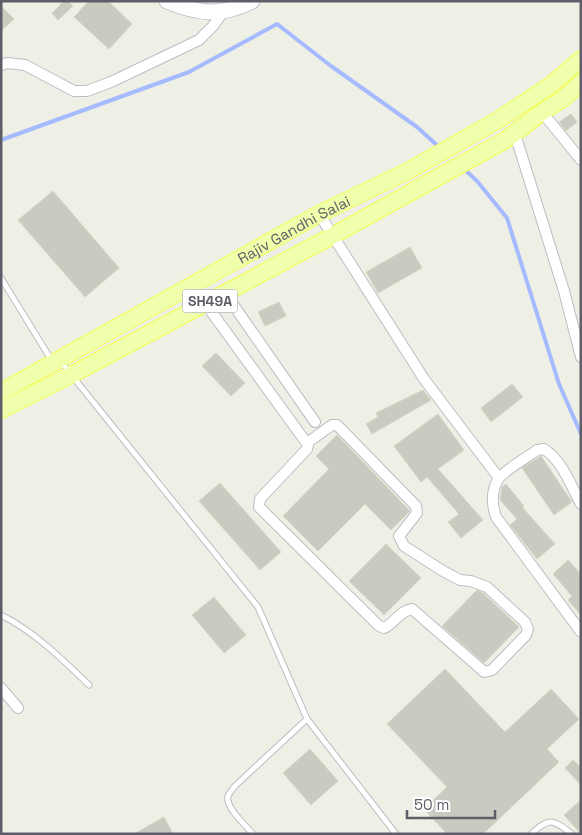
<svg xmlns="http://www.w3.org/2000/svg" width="582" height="835" viewBox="0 0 582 835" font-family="'Space Grotesk',sans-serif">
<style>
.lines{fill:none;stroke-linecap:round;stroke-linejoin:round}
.stream{stroke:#a6baff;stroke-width:4}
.building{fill:#cacac0;stroke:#d5d6c2}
.lane-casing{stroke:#bdbcc5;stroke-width:7}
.street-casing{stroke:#bdbcc5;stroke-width:12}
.secondary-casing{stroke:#bfc0c9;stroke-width:17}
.primary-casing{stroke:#f4fe50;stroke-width:18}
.lane{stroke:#fff;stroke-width:5}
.street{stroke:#fff;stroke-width:10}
.secondary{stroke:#fff;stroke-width:15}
.primary{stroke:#f0ffab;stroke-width:16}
.labels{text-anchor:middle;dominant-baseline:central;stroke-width:4;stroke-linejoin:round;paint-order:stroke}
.shield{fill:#fff;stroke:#8e8e95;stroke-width:1}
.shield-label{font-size:14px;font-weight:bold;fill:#5d5e67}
.street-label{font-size:15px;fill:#5d5e67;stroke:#fff}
</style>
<rect width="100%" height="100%" fill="#eff0e5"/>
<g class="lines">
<path class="stream" d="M 1,140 L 189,72 L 277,24 L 331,66 L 417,127 L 440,148
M 464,169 L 477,181 L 507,218 L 559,384 L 581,434"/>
</g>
<path class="building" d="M 64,1 L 68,1 L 73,6 L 58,20 L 52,13 Z
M 89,1 L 108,1 L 132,24 L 109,49 L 74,17 Z
M 1,6 L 14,19 L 1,31 Z
M 571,114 L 577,122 L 566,131 L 559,122 Z
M 53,191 L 119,268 L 85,297 L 18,220 Z
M 410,247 L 422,268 L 378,293 L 366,272 Z
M 279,302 L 286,316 L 265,326 L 258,312 Z
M 216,353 L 245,383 L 231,396 L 202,366 Z
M 512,384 L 523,397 L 491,422 L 481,408 Z
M 423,390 L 431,400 L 372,434 L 366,424 L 378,417 L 376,413 Z
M 438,414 L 464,450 L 438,469 L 483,520 L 461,538 L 448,522 L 459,514 L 427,477 L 421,482 L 394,446 Z
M 337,435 L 410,511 L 391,530 L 365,504 L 318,551 L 283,516 L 329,469 L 316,456 Z
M 541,456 L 572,502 L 554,515 L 522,468 Z
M 220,483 L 281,552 L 260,570 L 199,501 Z
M 506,484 L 524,506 L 522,507 L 555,544 L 537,559 L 510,525 L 517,519 L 500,500 L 502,487 Z
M 386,544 L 421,578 L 384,615 L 349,581 Z
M 568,560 L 581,574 L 581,615 L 568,600 L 572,596 L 553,574 Z
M 477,590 L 483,593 L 519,627 L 484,663 L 442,626 Z
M 214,597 L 246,635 L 224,653 L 192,615 Z
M 445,669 L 505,732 L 551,689 L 579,719 L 547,749 L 559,762 L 483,834 L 447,834 L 424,809 L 447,787 L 387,724 Z
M 310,749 L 338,781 L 311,805 L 283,773 Z
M 573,760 L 581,767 L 581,785 L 565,768 Z
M 581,800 L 581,834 L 564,815 Z
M 164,817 L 173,834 L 134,834 Z"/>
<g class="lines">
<defs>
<path id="lane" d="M 1,278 L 52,361
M 61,362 L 258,607 L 307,719 L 396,834
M 1,615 C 35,632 62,659 89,685
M 253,834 C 246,826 225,807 228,796 C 229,793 233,789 235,786 L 307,719
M 531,834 C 550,817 552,819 572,834"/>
<path id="street" d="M 1,65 L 7,63 L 25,65 L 74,91 L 87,91 L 111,82 L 199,40 L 213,26 L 223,12
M 542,112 L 581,160
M 515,134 L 564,291 L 581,357
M 319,214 L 424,379 L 499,478
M 196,284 L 205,303 L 308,445 L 307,449 L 260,499 L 259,507 L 379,626 L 384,628 C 395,623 399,611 412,609 L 481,669 L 484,672 L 492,670 L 526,635 L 528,629 L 525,622 L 487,587 L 471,581 L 460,580 L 443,571 L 404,546 L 399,536 L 417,513 L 416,506 L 340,428 L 337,425 L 332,425 L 307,443
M 225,293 L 315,422
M 581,504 C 571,486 562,460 544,449 L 537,450 C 529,456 504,471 499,478 C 491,490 492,505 496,517 L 581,632
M 1,688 L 18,708"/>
<path id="secondary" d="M 167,1 C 199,14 220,17 252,1"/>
<g id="primary">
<path id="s1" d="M 1,392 L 319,214 L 408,171 L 498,120 L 551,85 L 581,59"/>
<path d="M 1,410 L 71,375 L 332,236 L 507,139 L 542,112 L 564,98 L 581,82"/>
</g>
</defs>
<use href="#lane" class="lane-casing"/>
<use href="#street" class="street-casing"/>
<use href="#secondary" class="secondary-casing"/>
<use href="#primary" class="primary-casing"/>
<use href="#lane" class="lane"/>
<use href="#street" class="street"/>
<use href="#secondary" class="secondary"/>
<use href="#primary" class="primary"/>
</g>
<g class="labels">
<rect class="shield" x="182.5" y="289.5" width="55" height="23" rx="4"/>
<g class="shield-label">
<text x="210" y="301">SH49A</text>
</g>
<g class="street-label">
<text stroke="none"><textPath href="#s1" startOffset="335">Rajiv Gandhi Salai</textPath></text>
</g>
</g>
<rect width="582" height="835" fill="none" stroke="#5d5e67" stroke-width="5"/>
<path d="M407 810v8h88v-8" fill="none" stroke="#5d5e67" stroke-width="2.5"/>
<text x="414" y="810" font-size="15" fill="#5d5e67" stroke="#ffffff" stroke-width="4" paint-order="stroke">50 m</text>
</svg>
